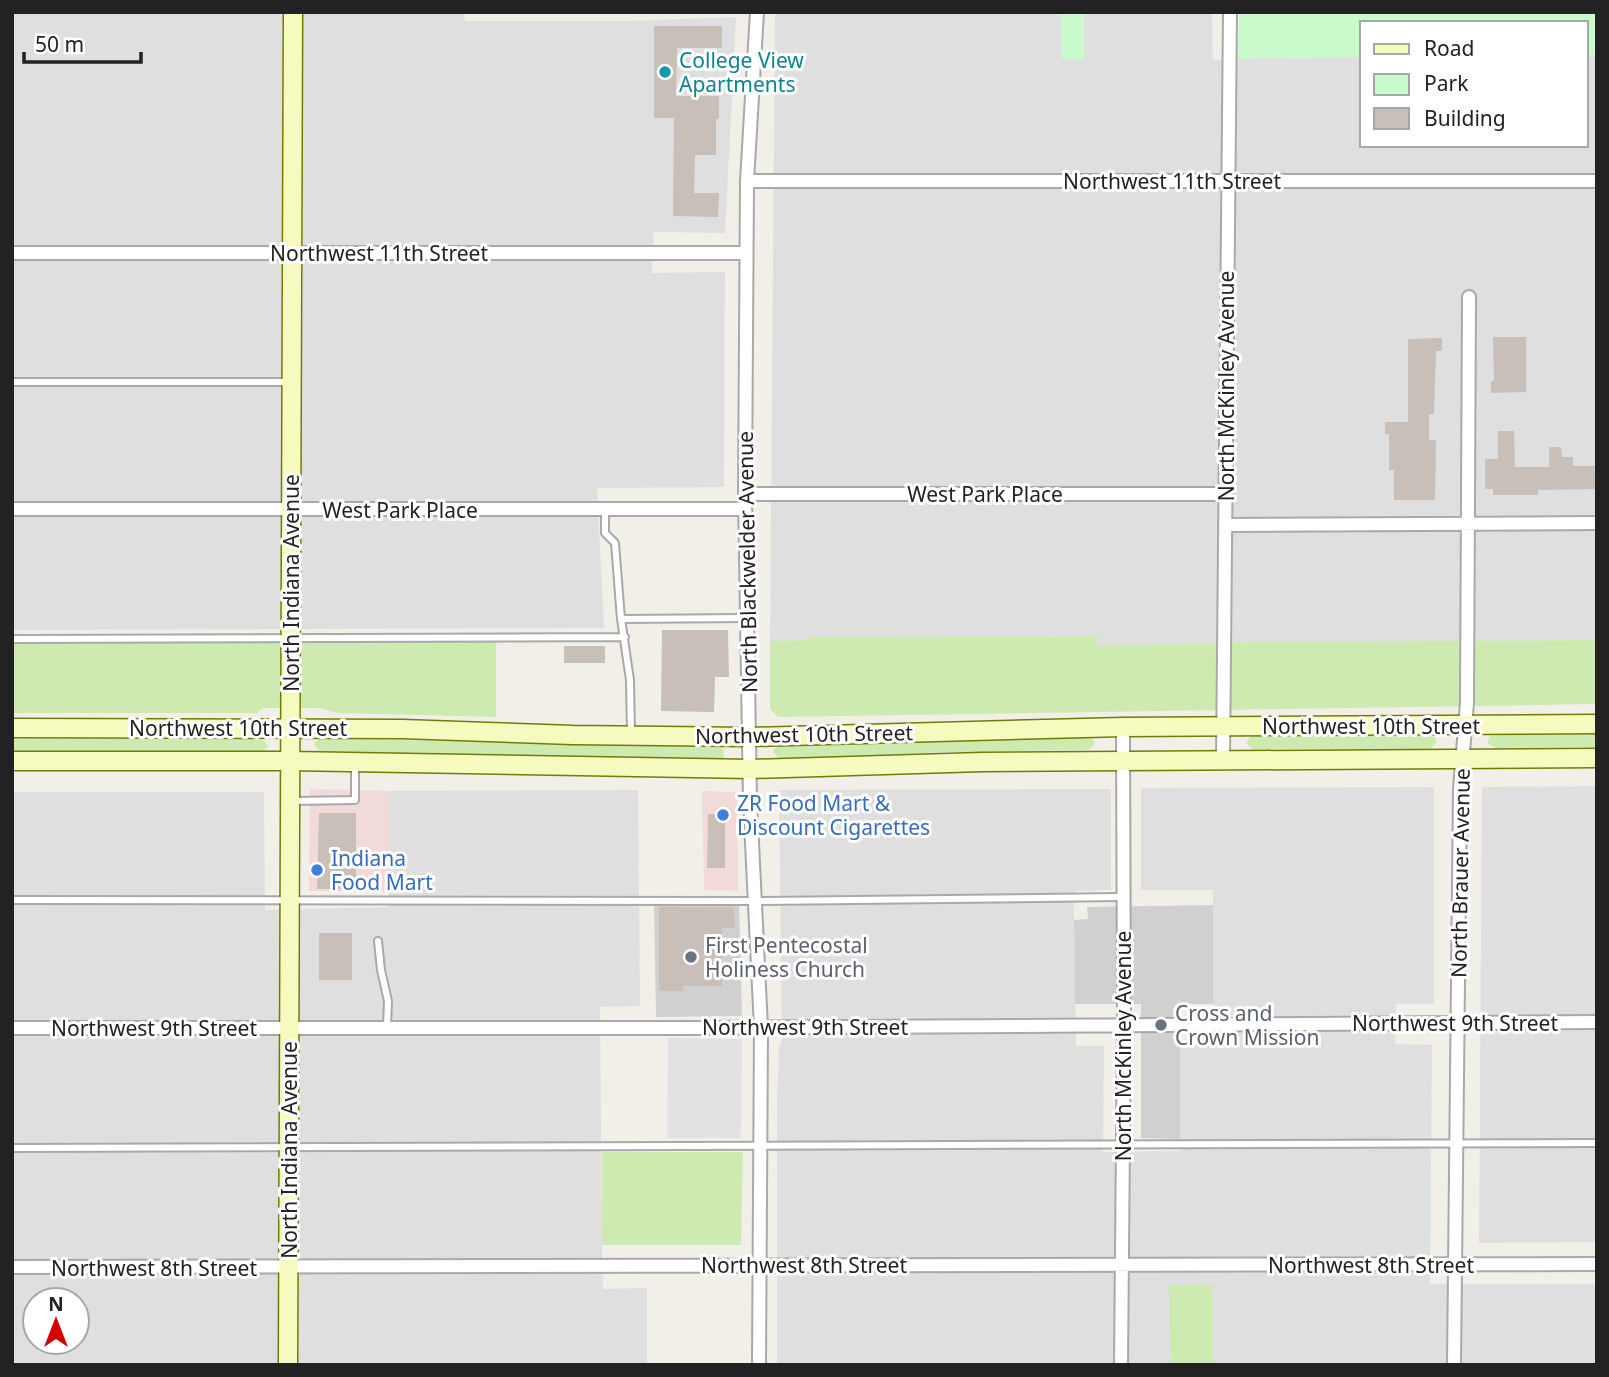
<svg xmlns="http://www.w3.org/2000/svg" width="1609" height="1377" viewBox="0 0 1609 1377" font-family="'Noto Sans',sans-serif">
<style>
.residential{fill:#e0dfdf;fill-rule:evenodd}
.commercial{fill:#f2dad9}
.religious{fill:#d0d0d0}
.grass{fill:#cdebb0}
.park{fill:#c8facc}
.parking{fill:#e2e2e2}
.building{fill:#c7bfb8}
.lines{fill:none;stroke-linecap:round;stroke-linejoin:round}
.lane-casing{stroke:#a9a9a9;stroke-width:10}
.street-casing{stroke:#a9a9a9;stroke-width:16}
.secondary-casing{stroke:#707d05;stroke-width:21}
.lane{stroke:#fff;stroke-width:6}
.street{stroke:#fff;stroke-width:12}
.secondary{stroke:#f7fabf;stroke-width:18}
.culture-dot{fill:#0f9aa8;stroke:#fff;stroke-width:2.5}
.shop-dot{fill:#3f7fe0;stroke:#fff;stroke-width:2.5}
.worship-dot{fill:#6b7280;stroke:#fff;stroke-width:2.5}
.labels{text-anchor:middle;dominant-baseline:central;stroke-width:6;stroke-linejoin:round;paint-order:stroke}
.culture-label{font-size:21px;fill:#0d838f;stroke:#fff;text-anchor:start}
.street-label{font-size:21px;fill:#222;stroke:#fff}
.shop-label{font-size:21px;fill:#366cbe;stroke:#fff;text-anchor:start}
.worship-label{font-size:21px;fill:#5b616d;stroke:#fff;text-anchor:start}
</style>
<rect width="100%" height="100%" fill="#f2efe9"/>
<path class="residential" d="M 12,12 L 464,12 L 465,21 L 629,21 L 736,17 L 725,233 L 654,232 L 652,273 L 725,272 L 724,487 L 597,488 L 604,628 L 12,630 Z
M 775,12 L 1212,12 L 1213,60 L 1238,58 L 1362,57 L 1362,145 L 1586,145 L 1586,55 L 1597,55 L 1597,640 L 1252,642 L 1097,646 L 1096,636 L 808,637 L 808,640 L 770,641 Z
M 1597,786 L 1597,1242 L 1479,1243 L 1482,787 Z
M 1434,787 L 1434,1004 L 1396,1004 L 1395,1044 L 1432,1045 L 1430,1284 L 1597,1284 L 1597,1365 L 777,1365 L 777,1100 L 779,1050 L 782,1039 L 779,790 L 1111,789 L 1111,890 L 1075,891 L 1074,907 L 1076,1046 L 1104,1046 L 1103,1152 L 1180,1151 L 1180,1045 L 1213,1045 L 1213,890 L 1141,890 L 1141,788 Z
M 638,790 L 640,1006 L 600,1007 L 602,1245 L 603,1289 L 647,1288 L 647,1365 L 12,1365 L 12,792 L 264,792 L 265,910 L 388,907 L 388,791 ZM 35,1300 L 77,1300 L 77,1342 L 35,1342 Z"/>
<path class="commercial" d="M 310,789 L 388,791 L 389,892 L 309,891 Z
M 702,791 L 737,792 L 738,891 L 704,890 Z"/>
<path class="religious" d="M 654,902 L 739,902 L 742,1016 L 656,1017 Z
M 1213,905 L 1213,1004 L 1180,1004 L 1180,1139 L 1141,1138 L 1141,1004 L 1075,1004 L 1074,920 L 1088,919 L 1087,907 Z"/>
<path class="grass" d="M 1097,636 L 1097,646 L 1252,642 L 1597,640 L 1597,704 L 778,717 L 770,709 L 770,641 L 808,640 L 808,637 Z
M 496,641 L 496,717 L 337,713 L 319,708 L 263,708 L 257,713 L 12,713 L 12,642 Z
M 1597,734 L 1597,747 L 1496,748 L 1487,743 L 1490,736 L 1496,735 Z
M 1429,735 L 1434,737 L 1437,742 L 1430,749 L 1252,749 L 1246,743 L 1251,736 Z
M 1087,736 L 1093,739 L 1095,744 L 1088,750 L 945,752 L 780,760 L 773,752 L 775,748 L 780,746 Z
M 12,739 L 263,739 L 268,746 L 263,752 L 256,753 L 12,752 Z
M 319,739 C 452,740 585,745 718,746 L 723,749 L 724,758 L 719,760 L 319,752 L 314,744 Z
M 602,1152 L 743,1152 L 741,1245 L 602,1245 Z
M 1169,1285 L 1213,1285 L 1213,1365 L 1171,1365 Z"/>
<path class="park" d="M 1061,12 L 1084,12 L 1084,60 L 1062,59 Z
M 1239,12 L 1597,12 L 1597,55 L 1586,55 L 1586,23 L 1362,23 L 1362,57 L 1238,58 Z"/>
<path class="parking" d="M 668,1038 L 742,1039 L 741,1138 L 667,1138 Z"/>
<path class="building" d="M 654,26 L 722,26 L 722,48 L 677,48 L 676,96 L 719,96 L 719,119 L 716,119 L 716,155 L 695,155 L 694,193 L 719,193 L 718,217 L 673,216 L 674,118 L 654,118 Z
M 1493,337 L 1526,337 L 1526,392 L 1491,393 L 1491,381 L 1494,381 Z
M 1442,338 L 1442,351 L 1436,351 L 1434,414 L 1429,414 L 1429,440 L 1436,440 L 1435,500 L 1394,500 L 1394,470 L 1389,470 L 1389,434 L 1385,434 L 1385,422 L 1408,422 L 1408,339 Z
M 1498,431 L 1514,431 L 1515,467 L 1549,467 L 1549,447 L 1561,447 L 1562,457 L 1573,457 L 1573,466 L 1597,466 L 1597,489 L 1538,490 L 1538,495 L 1493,495 L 1493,489 L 1485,489 L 1485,459 L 1498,459 Z
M 662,630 L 728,630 L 729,677 L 715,677 L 714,712 L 661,711 Z
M 564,646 L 605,646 L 605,663 L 564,663 Z
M 319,813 L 356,813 L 356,889 L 317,889 Z
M 708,814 L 722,814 L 725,818 L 725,868 L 707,868 Z
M 659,907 L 734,907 L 735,928 L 722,928 L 722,986 L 683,986 L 683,991 L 659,991 Z
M 319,933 L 352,933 L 352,980 L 319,980 Z"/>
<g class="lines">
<defs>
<path id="lane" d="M 12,382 L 290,382
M 605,509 L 605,533 L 615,543 L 621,619 L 630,680 L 631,733
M 621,619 L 747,618
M 12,639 L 625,637
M 293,801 L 355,800 L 355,764
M 12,900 L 754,901 L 1123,897
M 378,941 L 381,970 L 388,1001 L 387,1027
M 12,1148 L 1597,1143"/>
<path id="street" d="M 757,12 L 747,181 L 745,494 L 750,801 L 761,1028 L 759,1365
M 747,181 L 1597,181
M 12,253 L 746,253
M 745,494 L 1226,494
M 12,509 L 745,509
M 1225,525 L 1597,523
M 1223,760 L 1230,12
M 12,1028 L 701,1028 L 1597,1022
M 12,1267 L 1597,1264
M 1121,1365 L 1124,1025 L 1123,727
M 1454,1365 L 1460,789 L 1467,703 L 1469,297"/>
<path id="secondary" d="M 12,728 L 402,729 L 573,735 L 749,737 L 1123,727 L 1597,724
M 12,761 L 290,761 L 750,769 L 982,762 L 1597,758
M 288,1365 L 293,12"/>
</defs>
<use href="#lane" class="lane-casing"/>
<use href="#street" class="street-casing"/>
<use href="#secondary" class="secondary-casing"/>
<use href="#lane" class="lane"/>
<use href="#street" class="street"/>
<use href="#secondary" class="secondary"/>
</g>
<circle class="culture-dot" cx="665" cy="72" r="7"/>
<g class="shop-dot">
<circle cx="723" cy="815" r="7"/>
<circle cx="317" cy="870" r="7"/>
</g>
<g class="worship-dot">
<circle cx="691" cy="957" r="7"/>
<circle cx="1161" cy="1025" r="7"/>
</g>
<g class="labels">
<g class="culture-label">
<text x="679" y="60">College View<tspan x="679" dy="24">Apartments</tspan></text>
</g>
<g class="street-label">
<text x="1172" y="181">Northwest 11th Street</text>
<text x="379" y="253">Northwest 11th Street</text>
<text transform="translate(1226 386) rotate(-90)">North McKinley Avenue</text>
<text x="985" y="494">West Park Place</text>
<text x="400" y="510">West Park Place</text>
<text transform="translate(747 562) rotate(-91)">North Blackwelder Avenue</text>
<text transform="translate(291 583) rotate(-90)">North Indiana Avenue</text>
<text x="1371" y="726">Northwest 10th Street</text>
<text x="238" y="728">Northwest 10th Street</text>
<text transform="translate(804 734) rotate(-1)">Northwest 10th Street</text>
<text transform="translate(1460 873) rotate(-89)">North Brauer Avenue</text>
<text x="1455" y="1023">Northwest 9th Street</text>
<text x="805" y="1027">Northwest 9th Street</text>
<text x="154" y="1028">Northwest 9th Street</text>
<text transform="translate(1123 1046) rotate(-90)">North McKinley Avenue</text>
<text transform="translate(289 1150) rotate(-90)">North Indiana Avenue</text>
<text x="804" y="1265">Northwest 8th Street</text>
<text x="1371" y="1265">Northwest 8th Street</text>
<text x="154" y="1268">Northwest 8th Street</text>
</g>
<g class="shop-label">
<text x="737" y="803">ZR Food Mart &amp;<tspan x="737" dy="24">Discount Cigarettes</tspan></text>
<text x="331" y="858">Indiana<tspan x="331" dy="24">Food Mart</tspan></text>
</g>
<g class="worship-label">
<text x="705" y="945">First Pentecostal<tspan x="705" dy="24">Holiness Church</tspan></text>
<text x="1175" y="1013">Cross and<tspan x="1175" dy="24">Crown Mission</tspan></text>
</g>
</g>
<rect width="1609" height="1377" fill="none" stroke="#222222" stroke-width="28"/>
<rect x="1360" y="21" width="228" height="126" fill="#ffffff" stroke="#a7a7a7" stroke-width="2"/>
<rect x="1374" y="44" width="35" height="10" fill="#f7fabf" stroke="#a7a7a7" stroke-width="2"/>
<text x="1424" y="56" font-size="21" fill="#222222">Road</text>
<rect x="1374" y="74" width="35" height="21" fill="#c8facc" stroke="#a7a7a7" stroke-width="2"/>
<text x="1424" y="91" font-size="21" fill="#222222">Park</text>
<rect x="1374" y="108" width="35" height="21" fill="#c7bfb8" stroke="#a7a7a7" stroke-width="2"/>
<text x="1424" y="126" font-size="21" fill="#222222">Building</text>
<g transform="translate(56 1321)"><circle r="33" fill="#ffffff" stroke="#a7a7a7" stroke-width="2"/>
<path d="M0-5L12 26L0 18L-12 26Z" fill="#d40000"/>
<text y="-10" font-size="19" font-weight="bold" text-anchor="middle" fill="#222222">N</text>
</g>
<path d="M24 52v10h117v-10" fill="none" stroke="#222222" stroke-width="3.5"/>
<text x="35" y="52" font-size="21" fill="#222222" stroke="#ffffff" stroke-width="5" paint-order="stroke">50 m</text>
</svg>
